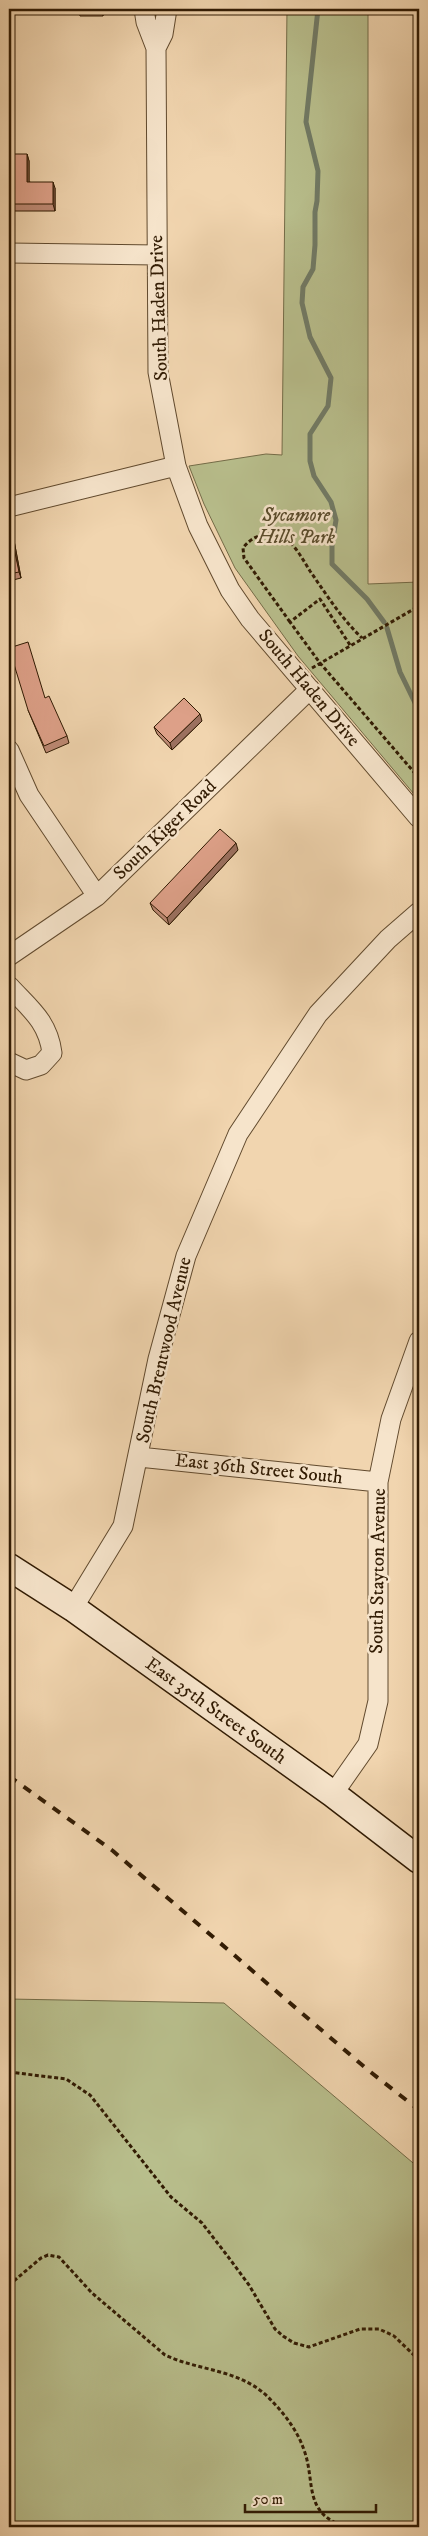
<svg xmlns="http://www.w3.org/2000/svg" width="428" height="2536" viewBox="0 0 428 2536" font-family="'IM FELL DW Pica',serif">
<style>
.green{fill:#b8be8c;stroke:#746c48}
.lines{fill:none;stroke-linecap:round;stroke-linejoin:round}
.stream{stroke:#717a65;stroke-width:5}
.street-casing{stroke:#614a2e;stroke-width:21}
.secondary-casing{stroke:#311b03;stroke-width:29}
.path{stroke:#311b03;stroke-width:3;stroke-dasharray:4 2.5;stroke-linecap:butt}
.street{stroke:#f6e4cb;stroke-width:19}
.secondary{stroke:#f6e4cb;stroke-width:26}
.rail{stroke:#311b03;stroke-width:4;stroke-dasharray:9 9;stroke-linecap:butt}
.wall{fill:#be8a75;stroke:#311b03}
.shaded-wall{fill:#9b705f;stroke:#311b03}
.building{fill:#dda088;stroke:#311b03}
.labels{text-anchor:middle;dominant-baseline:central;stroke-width:5;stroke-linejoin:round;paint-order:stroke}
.street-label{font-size:19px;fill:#311b03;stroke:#f6e4cb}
.park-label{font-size:19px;font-style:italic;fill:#5a4c2c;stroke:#f6e4cb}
</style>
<rect width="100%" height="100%" fill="#f1d5af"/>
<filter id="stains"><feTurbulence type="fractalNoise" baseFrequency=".004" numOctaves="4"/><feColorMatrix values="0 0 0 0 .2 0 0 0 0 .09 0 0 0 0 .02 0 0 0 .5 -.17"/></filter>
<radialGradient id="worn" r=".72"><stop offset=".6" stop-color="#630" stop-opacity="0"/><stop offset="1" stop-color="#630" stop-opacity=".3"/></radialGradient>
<path class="green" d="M 287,9 L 368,9 L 368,584 L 419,582 L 419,800 L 298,656 L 235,568 L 204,504 L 189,466 L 266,454 L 282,455 Z
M 9,1999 L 224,2003 L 419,2168 L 419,2527 L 9,2527 Z"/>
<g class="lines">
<path class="stream" d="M 318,9 L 306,122 L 318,171 L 317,201 L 315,212 L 315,245 L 313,269 L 303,287 L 302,303 L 310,337 L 331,378 L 328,406 L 310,434 L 310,461 L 314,476 L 331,502 L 336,520 L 332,545 L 332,564 L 367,599 L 384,622
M 387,628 L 400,672 L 419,711"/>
<defs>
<path id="street" d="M 144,9 L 146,22 L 156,48 L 158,372 L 176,466 L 198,526 L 230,590 L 250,619 L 419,818
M 156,48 L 163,34 L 167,9
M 9,253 L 157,255
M 9,507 L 176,466
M 9,750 L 29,795 L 97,896
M 9,956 L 97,896 L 310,689
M 9,986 C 29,1008 48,1021 52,1053 L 41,1065 L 26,1070 L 9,1062
M 139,1457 L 378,1482
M 73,1608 L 123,1526 L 158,1359 L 186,1256 L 238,1134 L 318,1014 L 388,939 L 419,912
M 333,1794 L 368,1744 L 378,1701 L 378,1482 L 391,1419 L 419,1341"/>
<g id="secondary">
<path id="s1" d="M 9,1567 L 73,1608 L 333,1794 L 419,1860"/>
</g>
</defs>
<use href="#street" class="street-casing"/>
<use href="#secondary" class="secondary-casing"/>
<path class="path" d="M 290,622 L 244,558 L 243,548 C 252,536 269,529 284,538 C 295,544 303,560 310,571 C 326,594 341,618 362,638
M 350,645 L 320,599 L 290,622 L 320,663 L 419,778
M 312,668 L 419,606
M 9,2072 L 66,2079 L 90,2095 L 171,2197 L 202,2223 L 226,2254 L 249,2285 L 275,2329 L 283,2336 L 294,2343 L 309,2347 L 360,2329 L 379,2329 L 394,2336 L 419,2360
M 9,2285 L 41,2258 L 48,2255 L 59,2257 L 92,2293 L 165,2355 C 199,2371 238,2369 267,2396 C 282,2411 297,2429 304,2450 C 316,2482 302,2514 347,2527"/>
<use href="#street" class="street"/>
<use href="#secondary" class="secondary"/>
<path class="rail" d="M 9,1776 L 113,1851 L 368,2070 L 419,2110"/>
</g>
<path class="wall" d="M 78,9 L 103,9 L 103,16 L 80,16 Z
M 27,154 L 29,161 L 29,182 L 55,188 L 55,211 L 13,211 L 11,204 Z
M 9,529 L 13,535 L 21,578 L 9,581 Z
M 46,698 L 67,736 L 69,743 L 46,753 L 28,710 Z
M 202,721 L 172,750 L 157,734 L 154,727 Z
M 238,850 L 169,925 L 153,910 L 150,903 Z"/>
<path class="shaded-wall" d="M 100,9 L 103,9 L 103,16 Z
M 27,154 L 29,161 L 29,188 L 27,182 Z
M 53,182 L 55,188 L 55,211 L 53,204 Z
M 10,529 L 13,535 L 21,578 L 19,572 Z
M 200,714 L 202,721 L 172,750 L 170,743 Z
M 236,843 L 238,850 L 169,925 L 167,918 Z"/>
<path class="building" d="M 10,154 L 27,154 L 27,182 L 53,182 L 53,204 L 11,204 Z
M 9,529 L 10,529 L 19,572 L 9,574 Z
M 28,642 L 45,698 L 49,696 L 67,736 L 44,746 L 28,710 L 9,648 Z
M 184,698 L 200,714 L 170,743 L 154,727 Z
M 220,829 L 236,843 L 167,918 L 150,903 Z"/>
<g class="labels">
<g class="street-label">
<text transform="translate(159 308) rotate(-92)">South Haden Drive</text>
<text transform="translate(309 688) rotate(50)">South Haden Drive</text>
<text transform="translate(165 830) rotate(-44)">South Kiger Road</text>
<text transform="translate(164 1350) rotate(-77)">South Brentwood Avenue</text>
<text transform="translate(259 1469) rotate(6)">East 36th Street South</text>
<text transform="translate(378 1571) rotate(-89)">South Stayton Avenue</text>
<text stroke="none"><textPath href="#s1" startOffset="252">East 35th Street South</textPath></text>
</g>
<g class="park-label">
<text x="296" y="515">Sycamore<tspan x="296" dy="22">Hills Park</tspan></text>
</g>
</g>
<rect width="428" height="2536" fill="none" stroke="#f1d5af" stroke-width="30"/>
<rect x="10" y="10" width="408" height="2516" fill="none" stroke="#311b03" stroke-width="2.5"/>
<rect x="15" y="15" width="398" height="2506" fill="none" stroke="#311b03"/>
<path d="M245 2504v8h131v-8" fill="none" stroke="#311b03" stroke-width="2.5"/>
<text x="253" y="2504" font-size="15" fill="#311b03" stroke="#f6e4cb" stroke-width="4" paint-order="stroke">50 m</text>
<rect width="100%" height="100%" filter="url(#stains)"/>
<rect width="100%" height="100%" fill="url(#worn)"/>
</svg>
